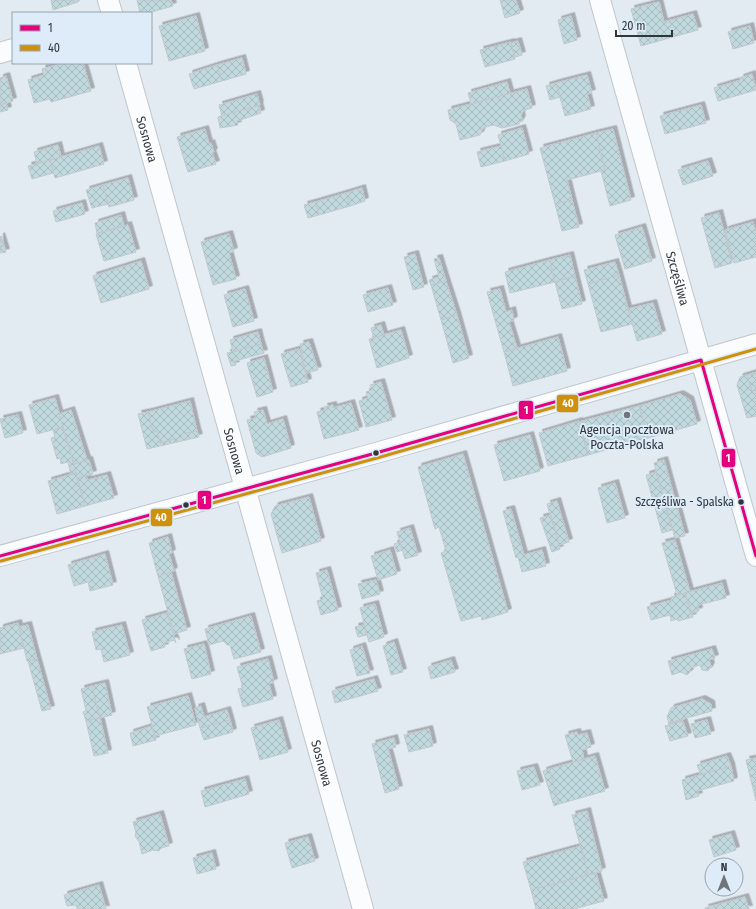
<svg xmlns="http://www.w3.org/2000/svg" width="756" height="909" viewBox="0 0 756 909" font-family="'Fira Sans Condensed',sans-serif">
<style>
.building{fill:url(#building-cross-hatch);stroke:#c1c8cd;filter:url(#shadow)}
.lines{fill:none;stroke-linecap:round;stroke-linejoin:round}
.minor-casing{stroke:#bfc6cb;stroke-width:22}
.minor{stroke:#fbfcfd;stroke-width:20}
.bus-1-casing{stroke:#ddecf8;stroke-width:6}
.bus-2-casing{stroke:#ddecf8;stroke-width:6}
.bus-1{stroke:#e5007d;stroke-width:3}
.bus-2{stroke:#cf900c;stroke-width:3}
.poi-dot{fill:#6f757b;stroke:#ddecf8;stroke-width:1.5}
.bus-dot{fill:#31363b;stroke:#ddecf8;stroke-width:1.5}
.labels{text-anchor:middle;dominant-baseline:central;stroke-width:4;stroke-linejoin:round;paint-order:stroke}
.bus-label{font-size:12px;fill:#31363b;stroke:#ddecf8;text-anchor:end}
.street-label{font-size:13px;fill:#31363b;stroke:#ddecf8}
.poi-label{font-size:13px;fill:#31363b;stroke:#ddecf8}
.line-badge{stroke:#ddecf8;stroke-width:1.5}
.badge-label{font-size:11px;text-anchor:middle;font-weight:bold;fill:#fff}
</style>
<defs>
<pattern id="building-cross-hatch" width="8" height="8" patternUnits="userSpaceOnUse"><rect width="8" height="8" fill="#c0d9df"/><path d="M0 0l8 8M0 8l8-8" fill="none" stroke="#a5bbc0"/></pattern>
<filter id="shadow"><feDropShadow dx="3.5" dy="-3.5" stdDeviation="0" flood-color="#0004"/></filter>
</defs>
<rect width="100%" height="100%" fill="#e3ebf2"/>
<path class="building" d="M 51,0 L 80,0 L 78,2 L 53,10 Z
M 137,0 L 171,0 L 173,6 L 148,13 L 140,13 Z
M 500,0 L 516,0 L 520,13 L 505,18 Z
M 659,2 L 664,22 L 693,14 L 698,30 L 641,46 L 631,9 Z
M 196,16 L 205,51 L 169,61 L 159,26 Z
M 571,16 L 577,40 L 564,44 L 558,20 Z
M 750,26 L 754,43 L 733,49 L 728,32 Z
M 518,41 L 522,55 L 515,57 L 511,43 Z
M 511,42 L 515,59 L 485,67 L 480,50 Z
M 242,58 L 246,74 L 222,81 L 217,65 Z
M 64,63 L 83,63 L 91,91 L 51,102 L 50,99 L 34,103 L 28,80 L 44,75 L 42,69 Z
M 217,65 L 222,81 L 194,89 L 189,74 Z
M 752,74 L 756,90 L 718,101 L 714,88 L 741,80 L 740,78 Z
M 587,75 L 592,93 L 587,94 L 591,109 L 565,116 L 556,83 Z
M 6,76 L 13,101 L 0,105 L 0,78 Z
M 507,82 L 510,93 L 471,104 L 468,93 Z
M 556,83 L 560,97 L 550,100 L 546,86 Z
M 527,89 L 532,108 L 524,110 L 521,115 L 522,119 L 519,124 L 502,128 L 493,125 L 483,128 L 480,135 L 460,140 L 456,124 L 450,120 L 448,110 Z
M 257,94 L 260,105 L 222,116 L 219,105 Z
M 6,103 L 8,110 L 0,112 L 0,105 Z
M 259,105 L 261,113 L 237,121 L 238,125 L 220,128 L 218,117 Z
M 701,105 L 706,123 L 665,134 L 660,116 Z
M 522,128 L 529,154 L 505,161 L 498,135 Z
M 205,129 L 209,144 L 211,143 L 214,152 L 212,153 L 216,164 L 188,172 L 177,137 Z
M 613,129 L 631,200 L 610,206 L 601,171 L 605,170 L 596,133 Z
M 596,133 L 605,170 L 567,180 L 572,200 L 555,204 L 540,148 Z
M 58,145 L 61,157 L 37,164 L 34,152 Z
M 99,146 L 104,164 L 55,178 L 50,160 Z
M 501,146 L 505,161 L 481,167 L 477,152 Z
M 50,160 L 53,173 L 32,179 L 28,166 Z
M 708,161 L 713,176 L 683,185 L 678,170 Z
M 128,178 L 134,200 L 109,207 L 103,185 Z
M 103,185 L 108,204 L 92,208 L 86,190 Z
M 362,188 L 365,201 L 350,206 L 346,193 Z
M 346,193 L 350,206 L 319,215 L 315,202 Z
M 572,200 L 579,227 L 562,231 L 555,204 Z
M 315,202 L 319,215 L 308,218 L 304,205 Z
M 82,203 L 85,214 L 56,222 L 53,211 Z
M 719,213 L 732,263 L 715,268 L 701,218 Z
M 121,215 L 124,226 L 97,233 L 95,223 Z
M 753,222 L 756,233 L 756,257 L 734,263 L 725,230 Z
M 128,225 L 136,252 L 104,261 L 96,234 Z
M 642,227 L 652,261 L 625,269 L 615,235 Z
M 229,234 L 234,251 L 229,253 L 236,279 L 213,285 L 201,242 Z
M 1,236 L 6,252 L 0,253 L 0,237 Z
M 415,254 L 424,287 L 413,290 L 404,257 Z
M 570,255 L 575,276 L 555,282 L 550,260 Z
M 439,258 L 446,281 L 431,285 L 429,280 L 439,277 L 434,259 Z
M 550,260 L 555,282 L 510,293 L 505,272 Z
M 141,261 L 149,289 L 101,303 L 93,276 Z
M 615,262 L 619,275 L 588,284 L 584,270 Z
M 619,275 L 632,324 L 601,332 L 588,284 Z
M 575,276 L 582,304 L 562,309 L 555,282 Z
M 446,281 L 457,315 L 441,320 L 431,285 Z
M 388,288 L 393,305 L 368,312 L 363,295 Z
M 245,289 L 254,321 L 233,327 L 224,295 Z
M 500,289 L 506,312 L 512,310 L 514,320 L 509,322 L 517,348 L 504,352 L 487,292 Z
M 653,303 L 662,334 L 637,341 L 628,309 Z
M 457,315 L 469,358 L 453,363 L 441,320 Z
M 381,325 L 384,335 L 374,338 L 371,328 Z
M 401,330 L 409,358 L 377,368 L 369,339 Z
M 258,332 L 261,344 L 233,352 L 230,340 Z
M 558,337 L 567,371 L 513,386 L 504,352 Z
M 309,342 L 318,370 L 306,373 L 300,344 Z
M 261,344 L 264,353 L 235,361 L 236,365 L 231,366 L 227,353 Z
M 299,349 L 308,382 L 291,387 L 281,354 Z
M 264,358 L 273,392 L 257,397 L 247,363 Z
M 756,372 L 756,390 L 752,391 L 747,375 Z
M 747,375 L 752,391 L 756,390 L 756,416 L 747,418 L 737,385 L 740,377 Z
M 381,382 L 392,420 L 366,427 L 359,401 L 368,398 L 366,392 L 372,390 L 370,385 Z
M 680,394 L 690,400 L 697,424 L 648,438 L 639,406 Z
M 55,398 L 63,427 L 37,434 L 29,405 Z
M 190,401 L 197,431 L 181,434 L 182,437 L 160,443 L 157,431 L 153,432 L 148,412 Z
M 351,403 L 359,430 L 324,439 L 317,412 L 325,410 L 324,407 L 333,405 L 333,408 Z
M 639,406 L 648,438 L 588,455 L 579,422 Z
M 71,410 L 87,460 L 74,464 L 59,414 Z
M 263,410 L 267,424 L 283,419 L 291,448 L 262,457 L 256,453 L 247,420 L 256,418 L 254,412 Z
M 148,412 L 153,432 L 157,431 L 160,443 L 182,437 L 181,434 L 197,431 L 199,437 L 147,449 L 138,414 Z
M 18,415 L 23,433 L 5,438 L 0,419 Z
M 579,421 L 588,455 L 548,466 L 539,433 Z
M 63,427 L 76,473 L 71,475 L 68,462 L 61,464 L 60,458 L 57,459 L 51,438 L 55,437 L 53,430 Z
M 530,435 L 540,471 L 504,481 L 494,445 Z
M 463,454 L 508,612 L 482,620 L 481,616 L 461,621 L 441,553 L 446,551 L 439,527 L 435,529 L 418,467 Z
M 87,460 L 89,460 L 93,474 L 77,478 L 74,464 Z
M 664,460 L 685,536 L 675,538 L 654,463 Z
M 656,472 L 672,530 L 662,533 L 646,475 Z
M 76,473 L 85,506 L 57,514 L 48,481 Z
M 107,475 L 114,498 L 85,506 L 77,478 L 86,476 L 88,480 Z
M 615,483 L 625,518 L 607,523 L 598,488 Z
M 309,497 L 321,541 L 282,553 L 271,514 L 275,506 Z
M 557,501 L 569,542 L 559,545 L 547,504 Z
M 511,509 L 524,555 L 542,550 L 546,566 L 522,572 L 518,557 L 516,558 L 503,511 Z
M 551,515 L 560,549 L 552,552 L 540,518 Z
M 410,528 L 418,555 L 405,559 L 397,532 Z
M 168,537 L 172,553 L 169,554 L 174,571 L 158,576 L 149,543 Z
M 675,540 L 690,592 L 677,595 L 662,543 Z
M 400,542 L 403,550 L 397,552 L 394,544 Z
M 390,550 L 397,574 L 378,580 L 371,556 Z
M 105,554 L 113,585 L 90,591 L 88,582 L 74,586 L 68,565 Z
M 327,570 L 338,610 L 321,615 L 317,601 L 323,599 L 316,573 Z
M 171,572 L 187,630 L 174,634 L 158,576 Z
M 376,580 L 380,594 L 362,599 L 358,584 Z
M 722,583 L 726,598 L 698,605 L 699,611 L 690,613 L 685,593 Z
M 685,593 L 693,617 L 678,621 L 677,619 L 671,621 L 670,615 L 651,620 L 647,607 L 672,600 L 671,597 Z
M 375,604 L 384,637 L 369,642 L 360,608 Z
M 167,613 L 176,643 L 174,640 L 164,643 L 165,647 L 151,651 L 142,620 Z
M 251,616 L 261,652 L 234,659 L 230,645 L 227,645 L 223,641 L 209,645 L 205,629 Z
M 18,623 L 24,648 L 0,654 L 0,628 Z
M 28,625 L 37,659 L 27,661 L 19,627 Z
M 122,625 L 130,655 L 104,662 L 101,649 L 96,650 L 92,632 Z
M 364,625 L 367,635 L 358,637 L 355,627 Z
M 394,642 L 403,672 L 391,675 L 383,646 Z
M 204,644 L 211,674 L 192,679 L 184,649 Z
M 362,646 L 370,673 L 357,676 L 350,650 Z
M 712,649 L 715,658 L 709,660 L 711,666 L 708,671 L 702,670 L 700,665 L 690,668 L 690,672 L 687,675 L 681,672 L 672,675 L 668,661 Z
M 37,659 L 51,709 L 42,711 L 28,661 Z
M 268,659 L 274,682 L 269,684 L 273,699 L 243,707 L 238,689 L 243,688 L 237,667 Z
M 451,660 L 455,672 L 431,679 L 428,667 Z
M 374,679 L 378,691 L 335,703 L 332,691 Z
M 105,683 L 112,715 L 100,718 L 92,686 Z
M 92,686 L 100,718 L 86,721 L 83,712 L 86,711 L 81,689 Z
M 188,696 L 196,725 L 155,736 L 147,707 Z
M 702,699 L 711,704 L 712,711 L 669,723 L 667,717 L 671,708 Z
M 201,706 L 204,717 L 227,710 L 230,720 L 200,728 L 195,708 Z
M 100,718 L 108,753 L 94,756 L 86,721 Z
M 230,720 L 233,732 L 204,740 L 200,728 Z
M 279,720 L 288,752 L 260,760 L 251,728 Z
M 707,720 L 711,734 L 695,738 L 691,724 Z
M 683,721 L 688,736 L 670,741 L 665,726 Z
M 152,726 L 156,740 L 133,746 L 130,733 Z
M 429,729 L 433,746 L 409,752 L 404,735 Z
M 577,732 L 578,735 L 587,733 L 591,747 L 582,750 L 584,759 L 573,762 L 565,735 Z
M 394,738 L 396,747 L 388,749 L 399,789 L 385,793 L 372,744 Z
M 595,756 L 605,791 L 559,804 L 549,769 Z
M 727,756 L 731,766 L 701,775 L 697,765 Z
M 756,758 L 756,801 L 746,760 Z
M 731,766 L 734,781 L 697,791 L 699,796 L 686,800 L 682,780 Z
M 534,767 L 540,785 L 522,790 L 517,771 Z
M 549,769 L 559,804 L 554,806 L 543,771 Z
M 245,779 L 249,794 L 205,807 L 201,791 Z
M 587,811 L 602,871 L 588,875 L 572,815 Z
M 160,814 L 169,846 L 161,848 L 159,851 L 153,850 L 142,854 L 139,842 L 135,836 L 136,833 L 133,822 Z
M 731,834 L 736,850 L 714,857 L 709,840 Z
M 308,837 L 315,861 L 292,868 L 285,843 Z
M 581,846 L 588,875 L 531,890 L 523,862 Z
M 212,853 L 216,869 L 197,874 L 193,858 Z
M 596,873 L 604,901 L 574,909 L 536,909 L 531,890 Z
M 99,885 L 106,909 L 77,909 L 76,905 L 67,906 L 64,895 Z
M 745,897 L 749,909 L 705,909 L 705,908 Z"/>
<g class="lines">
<defs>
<g id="minor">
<path d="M 108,0 L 112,13"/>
<path id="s1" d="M 600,0 L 756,556"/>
<path d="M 0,53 L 13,49"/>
<path id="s2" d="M 126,63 L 363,909"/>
<path d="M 0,556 L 376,453 L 756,344"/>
</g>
</defs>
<use href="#minor" class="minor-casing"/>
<use href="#minor" class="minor"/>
<defs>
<path id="bus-1" d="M 701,360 L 756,556
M 0,556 L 376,453 L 701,360"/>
<path id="bus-2" d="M 1,561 L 377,458 L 756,349"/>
</defs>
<use href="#bus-1" class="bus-1-casing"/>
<use href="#bus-2" class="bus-2-casing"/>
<use href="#bus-1" class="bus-1"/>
<use href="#bus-2" class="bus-2"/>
</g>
<circle class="poi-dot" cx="627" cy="415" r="4"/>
<g class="bus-dot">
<circle cx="376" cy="453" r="3.5"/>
<circle cx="741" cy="502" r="3.5"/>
<circle cx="186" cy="505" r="3.5"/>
</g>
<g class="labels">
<g class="bus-label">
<text x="734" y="502">Szczęśliwa - Spalska</text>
</g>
<g class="street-label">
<text stroke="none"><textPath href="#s2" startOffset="79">Sosnowa</textPath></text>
<text stroke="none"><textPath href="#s1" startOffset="289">Szczęśliwa</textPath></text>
<text stroke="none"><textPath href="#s2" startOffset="403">Sosnowa</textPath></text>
<text stroke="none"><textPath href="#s2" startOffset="727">Sosnowa</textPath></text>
</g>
<g class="poi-label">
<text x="627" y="429">Agencja pocztowa<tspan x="627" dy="15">Poczta-Polska</tspan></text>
</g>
</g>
<g class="line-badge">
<rect x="556" y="394" width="23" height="19" rx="4" fill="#cf900c"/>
<rect x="518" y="400" width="16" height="20" rx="4" fill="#e5007d"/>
<rect x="721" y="448" width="15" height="20" rx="4" fill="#e5007d"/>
<rect x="197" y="490" width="15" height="20" rx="4" fill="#e5007d"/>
<rect x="150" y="508" width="23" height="19" rx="4" fill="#cf900c"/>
</g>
<g class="badge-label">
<text x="568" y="407">40</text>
<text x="526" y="414">1</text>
<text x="728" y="462">1</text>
<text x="204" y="504">1</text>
<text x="161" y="521">40</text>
</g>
<rect x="12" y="12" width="140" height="52" fill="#ddecf8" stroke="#98a3ac"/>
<rect x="20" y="25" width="20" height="6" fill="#e5007d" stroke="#98a3ac"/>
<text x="48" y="32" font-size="12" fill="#31363b">1</text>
<rect x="20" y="45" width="20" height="6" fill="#cf900c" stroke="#98a3ac"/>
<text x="48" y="52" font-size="12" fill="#31363b">40</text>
<g transform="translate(724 877)"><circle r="19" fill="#ddecf8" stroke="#98a3ac"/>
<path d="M0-3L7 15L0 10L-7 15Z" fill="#6f757b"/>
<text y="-6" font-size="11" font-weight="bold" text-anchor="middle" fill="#31363b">N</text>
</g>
<path d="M616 30v6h56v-6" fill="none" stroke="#31363b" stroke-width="2"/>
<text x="622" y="30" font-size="12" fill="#31363b" stroke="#ddecf8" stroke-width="3" paint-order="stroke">20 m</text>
</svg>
